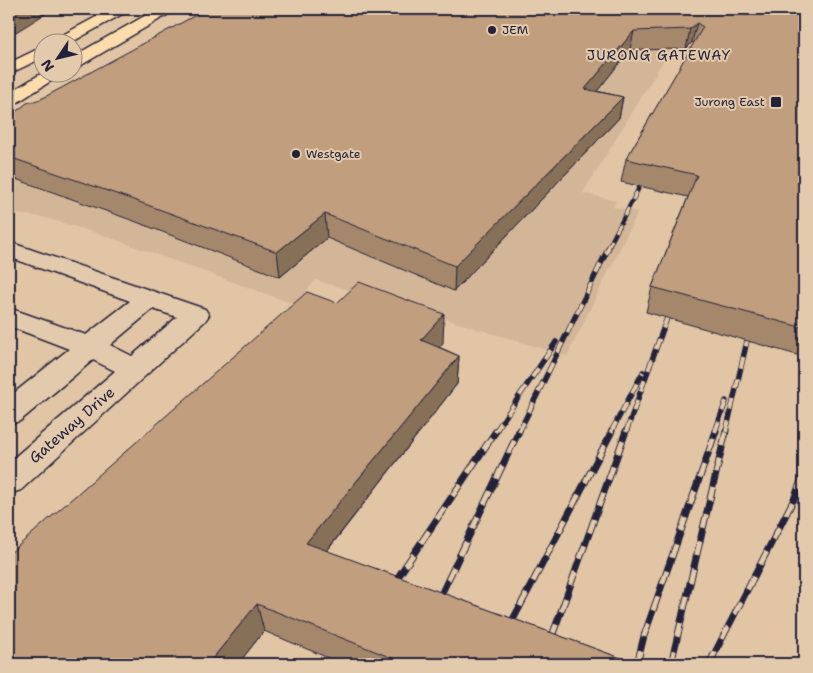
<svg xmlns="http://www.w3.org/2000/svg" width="813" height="673" viewBox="0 0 813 673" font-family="'Shantell Sans',sans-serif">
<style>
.built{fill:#d3b697}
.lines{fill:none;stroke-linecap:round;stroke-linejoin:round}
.minor-casing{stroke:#22223b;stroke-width:3}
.major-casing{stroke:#22223b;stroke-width:3}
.minor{fill:#e4caac;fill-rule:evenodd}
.major{fill:#fcdcac;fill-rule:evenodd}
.rail-far2-casing{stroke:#22223b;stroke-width:4.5}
.rail-far1-casing{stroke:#22223b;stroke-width:5.5}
.rail-casing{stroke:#22223b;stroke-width:7}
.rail-far2{stroke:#e4caac;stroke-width:3;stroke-dasharray:9;stroke-linecap:butt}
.rail-far1{stroke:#e4caac;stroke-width:4;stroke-dasharray:11;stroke-linecap:butt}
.rail{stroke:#e4caac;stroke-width:5;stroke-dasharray:14;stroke-linecap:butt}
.wall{fill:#a5886c;stroke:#22223b}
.shaded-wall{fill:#866f58;stroke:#22223b}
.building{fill:#c09e7e;stroke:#22223b}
.poi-dot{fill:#22223b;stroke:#e4caac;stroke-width:2}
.labels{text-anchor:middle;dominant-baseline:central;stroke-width:4;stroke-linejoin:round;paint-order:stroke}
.far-poi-label{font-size:12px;fill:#22223b;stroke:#e4caac;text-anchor:start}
.far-neighbourhood-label{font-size:14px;letter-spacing:1px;fill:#22223b;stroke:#e4caac}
.street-label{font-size:15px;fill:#22223b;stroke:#e4caac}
</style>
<rect width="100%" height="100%" fill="#e1c5a5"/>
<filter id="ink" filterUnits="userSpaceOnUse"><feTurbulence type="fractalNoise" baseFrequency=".02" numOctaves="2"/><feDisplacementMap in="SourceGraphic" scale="10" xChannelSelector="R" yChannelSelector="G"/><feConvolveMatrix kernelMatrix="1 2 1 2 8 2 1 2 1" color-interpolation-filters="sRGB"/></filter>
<g filter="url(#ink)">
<path class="built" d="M 202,9 L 695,9 L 583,193 L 616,201 L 613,207 L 638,212 L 567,356 L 316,280 L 294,304 L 100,234 L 42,217 L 9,213 L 9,132 Z"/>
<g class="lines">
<defs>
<path id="minor" d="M 9,242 L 205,309 L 209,315 L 205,321 L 21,490 L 9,494 L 9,462 L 115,371 L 93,360 L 20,421 L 9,424 L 9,397 L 69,349 L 9,326 L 9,308 L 86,335 L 130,301 L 9,257 ZM 153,309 L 177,317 L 132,356 L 110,345 Z"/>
<path id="major" d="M 111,9 L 128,9 L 126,12 L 72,42 L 53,42 L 55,39 Z
M 157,9 L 174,9 L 172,12 L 78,67 L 72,69 L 72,57 Z
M 42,47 L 42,58 L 9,74 L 9,63 Z
M 44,72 L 65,72 L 15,104 L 9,105 L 9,93 Z"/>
</defs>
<use href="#minor" class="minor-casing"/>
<use href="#major" class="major-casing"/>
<use href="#minor" class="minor"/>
<use href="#major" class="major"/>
<defs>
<path id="rail-far2" d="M 608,248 L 646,174"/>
<path id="rail-far1" d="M 495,432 L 556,342
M 519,432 L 609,247
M 611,432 L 643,372
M 626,432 L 672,304
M 715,432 L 726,401
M 726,432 L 750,328"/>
<path id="rail" d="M 390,589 L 496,431
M 436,605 L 519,431
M 507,631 L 612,431
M 542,664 L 626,431
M 637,664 L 644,636 L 716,431
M 671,664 L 726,431
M 709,664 L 795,497 L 804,472"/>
</defs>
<use href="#rail-far2" class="rail-far2-casing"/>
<use href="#rail-far1" class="rail-far1-casing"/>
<use href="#rail" class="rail-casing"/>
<use href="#rail-far2" class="rail-far2"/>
<use href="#rail-far1" class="rail-far1"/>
<use href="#rail" class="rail"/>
</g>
<path class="wall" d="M 804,9 L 804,357 L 646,312 L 652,287 L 688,197 L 621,182 L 626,159 L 694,43 L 692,42 L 686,49 L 630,50 L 597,91 L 623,97 L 619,118 L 454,291 L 327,238 L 280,277 L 134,221 L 13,178 L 9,173 L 9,117 L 41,99 Z
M 337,303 L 443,343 L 439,347 L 459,356 L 457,384 L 327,551 L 637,664 L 343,664 L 264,631 L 238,664 L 9,664 Z"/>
<path class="shaded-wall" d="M 14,9 L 53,9 L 16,32 L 9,35 L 9,12 Z
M 697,23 L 692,42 L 686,49 L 690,29 Z
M 634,31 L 630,50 L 582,110 L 585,89 Z
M 623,97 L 619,118 L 454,291 L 455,266 Z
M 325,214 L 327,238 L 280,277 L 277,252 Z
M 444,314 L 443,343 L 420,369 L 421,340 Z
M 459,356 L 457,384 L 310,572 L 306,543 Z
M 257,604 L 264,631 L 238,664 L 208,664 Z"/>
<path class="building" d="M 9,9 L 14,9 L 9,12 Z
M 207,9 L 804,9 L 804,328 L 652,287 L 697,175 L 626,159 L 703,27 L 697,23 L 690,29 L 634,31 L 585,89 L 623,97 L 455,266 L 325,214 L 277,252 L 128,198 L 9,157 L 9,117 L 27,103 L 41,99 Z
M 359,282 L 444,314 L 421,340 L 459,356 L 306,543 L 637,664 L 407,664 L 257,604 L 208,664 L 9,664 L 9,554 L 307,292 L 337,303 Z"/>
</g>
<g class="poi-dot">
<circle cx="492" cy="30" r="5"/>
<rect x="770" y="96" width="12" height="12" rx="2.5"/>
<circle cx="296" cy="154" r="5"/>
</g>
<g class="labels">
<g class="far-poi-label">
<text x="502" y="30">JEM</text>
<text x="765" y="102" text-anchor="end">Jurong East</text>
<text x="306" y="154">Westgate</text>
</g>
<g class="far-neighbourhood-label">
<text x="659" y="55">JURONG GATEWAY</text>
</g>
<g class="street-label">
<text transform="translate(72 425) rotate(-41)">Gateway Drive</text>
</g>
</g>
<rect width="813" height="673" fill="none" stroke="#e4caac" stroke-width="30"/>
<rect x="15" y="15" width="783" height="643" fill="none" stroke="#22223b" stroke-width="2" filter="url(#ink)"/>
<g transform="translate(58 58) rotate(235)"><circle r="24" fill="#e4caac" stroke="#96877f"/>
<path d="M0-4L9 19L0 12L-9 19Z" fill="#22223b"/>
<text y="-8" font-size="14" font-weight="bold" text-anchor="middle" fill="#22223b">N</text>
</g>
</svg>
